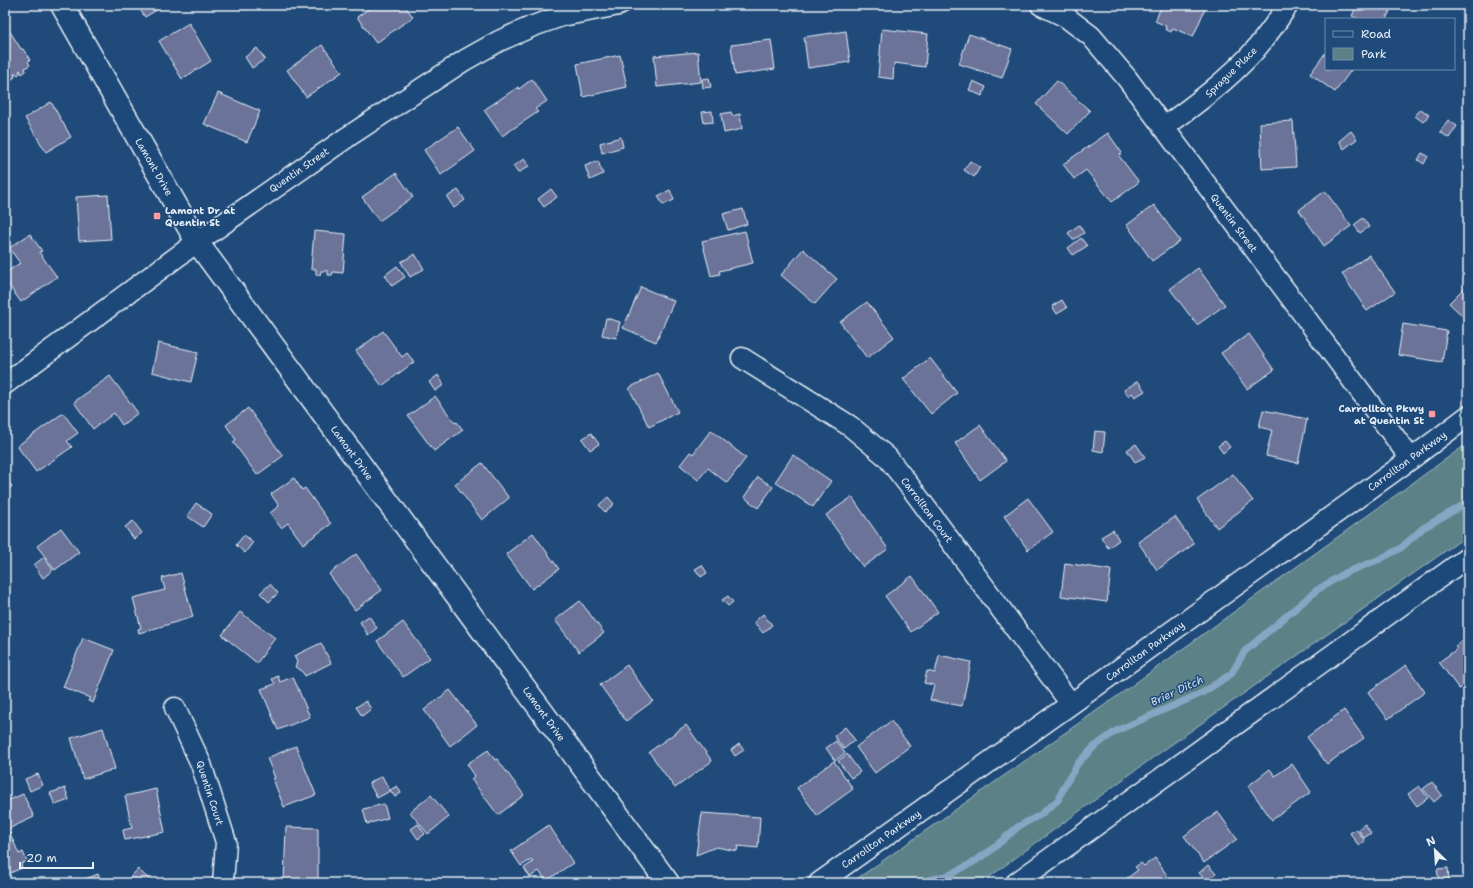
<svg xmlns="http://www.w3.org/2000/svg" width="1473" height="888" viewBox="0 0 1473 888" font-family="'Shantell Sans',sans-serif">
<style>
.green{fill:#5c8287;stroke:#a2bac0}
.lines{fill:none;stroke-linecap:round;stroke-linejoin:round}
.stream{stroke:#87a6c4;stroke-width:7}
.building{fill:#6c7399;stroke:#e8f1f8}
.minor-casing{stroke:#e8f1f8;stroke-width:23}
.tertiary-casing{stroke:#e8f1f8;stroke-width:25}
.minor{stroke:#1f4a7a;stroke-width:20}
.tertiary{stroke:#1f4a7a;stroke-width:22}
.poi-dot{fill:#ff9aa2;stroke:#1f4a7a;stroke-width:1.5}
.labels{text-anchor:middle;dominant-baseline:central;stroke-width:3;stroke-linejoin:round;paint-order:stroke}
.street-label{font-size:10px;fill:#e8f1f8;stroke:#1f4a7a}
.poi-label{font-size:10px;font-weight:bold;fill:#e8f1f8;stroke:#1f4a7a;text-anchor:start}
.water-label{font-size:11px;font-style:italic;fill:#d0deeb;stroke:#1f4a7a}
</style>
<rect width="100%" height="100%" fill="#1f4a7a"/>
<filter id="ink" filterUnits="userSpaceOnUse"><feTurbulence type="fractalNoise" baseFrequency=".025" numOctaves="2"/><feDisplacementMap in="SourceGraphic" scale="8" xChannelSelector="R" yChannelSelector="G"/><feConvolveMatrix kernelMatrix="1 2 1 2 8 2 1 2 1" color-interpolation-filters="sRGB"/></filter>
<g filter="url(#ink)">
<path class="green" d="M 1468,443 L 1468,535 L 1151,759 L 981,883 L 851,883 L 1116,697 Z"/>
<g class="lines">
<path class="stream" d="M 918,883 L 949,875 L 972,863 L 990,851 L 1019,826 L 1040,815 L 1058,800 L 1065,785 L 1078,763 L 1094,747 L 1116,731 L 1202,693 L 1231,674 L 1245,651 L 1317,590 L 1345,573 L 1380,559 L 1401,548 L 1423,528 L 1460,507 L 1468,501"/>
</g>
<path class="building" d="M 137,5 L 165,5 L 145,17 Z
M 374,5 L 404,5 L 413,17 L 376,43 L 357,17 Z
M 1162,5 L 1197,5 L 1205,9 L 1193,37 L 1173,28 L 1171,32 L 1165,29 L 1166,26 L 1155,21 Z
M 1357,5 L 1393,5 L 1386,19 L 1359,19 L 1352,16 Z
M 189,23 L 211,61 L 182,79 L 159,41 Z
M 7,27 L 21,49 L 23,49 L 30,60 L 28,62 L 30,65 L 25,68 L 26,71 L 22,74 L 20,70 L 19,71 L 20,73 L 18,75 L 16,73 L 14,74 L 15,77 L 11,80 L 9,77 L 5,80 L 5,28 Z
M 882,29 L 928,34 L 925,67 L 894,63 L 893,79 L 878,77 Z
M 846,31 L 850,62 L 808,68 L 804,37 Z
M 969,34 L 1012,49 L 1002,78 L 959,64 Z
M 771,40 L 775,69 L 735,75 L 731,45 Z
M 322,45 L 342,72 L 306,97 L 287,70 Z
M 257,48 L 265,59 L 252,68 L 245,57 Z
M 698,52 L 701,82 L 657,87 L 654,56 Z
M 1326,52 L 1326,69 L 1352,69 L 1335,92 L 1310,74 Z
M 620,55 L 627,87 L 583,97 L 577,64 Z
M 709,78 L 711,87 L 703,88 L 702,79 Z
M 532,79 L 547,101 L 535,109 L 538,112 L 502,136 L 484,110 L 518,87 L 519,89 Z
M 973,81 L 986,87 L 982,96 L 969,90 Z
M 1057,81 L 1090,111 L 1068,134 L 1036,104 Z
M 218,93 L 260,111 L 247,142 L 204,124 Z
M 51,102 L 71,137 L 46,152 L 25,118 Z
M 1421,109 L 1429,115 L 1423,122 L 1415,116 Z
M 712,111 L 713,122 L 704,123 L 702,112 Z
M 731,112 L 732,116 L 740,114 L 742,129 L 724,133 L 721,114 Z
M 1448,120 L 1457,126 L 1449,138 L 1440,132 Z
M 1293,121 L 1296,167 L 1262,169 L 1260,123 Z
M 458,127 L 475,151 L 441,175 L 424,150 Z
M 1351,131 L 1357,139 L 1344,149 L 1339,141 Z
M 1108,133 L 1122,153 L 1119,156 L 1139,182 L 1112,202 L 1086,170 L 1074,179 L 1063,164 Z
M 621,137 L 623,147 L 602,153 L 600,143 Z
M 1422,153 L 1428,156 L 1424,164 L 1418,160 Z
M 524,159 L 529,166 L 518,173 L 513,166 Z
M 598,161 L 603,174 L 590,180 L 585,166 Z
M 970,161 L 980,167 L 974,177 L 964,170 Z
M 396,173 L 413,197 L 379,221 L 362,197 Z
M 551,189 L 557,197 L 544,207 L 538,199 Z
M 458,190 L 465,200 L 454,208 L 447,197 Z
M 670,190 L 674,200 L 663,205 L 658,196 Z
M 1325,191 L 1351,226 L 1324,246 L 1299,210 Z
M 108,195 L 111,239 L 79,241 L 76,197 Z
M 1154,205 L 1180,241 L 1152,261 L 1127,225 Z
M 743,209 L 747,224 L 728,230 L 723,214 Z
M 1363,218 L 1369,227 L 1360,233 L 1354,225 Z
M 1079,225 L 1084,233 L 1073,240 L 1068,233 Z
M 314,231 L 346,234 L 343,273 L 333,272 L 332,275 L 328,275 L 328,271 L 321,271 L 320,275 L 316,275 L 316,269 L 311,269 Z
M 745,231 L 753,263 L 719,271 L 720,274 L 711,276 L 702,241 Z
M 30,234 L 42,251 L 39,252 L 57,277 L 21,302 L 5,280 L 5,273 L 20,263 L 9,248 Z
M 1081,238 L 1087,246 L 1073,255 L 1068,248 Z
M 803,249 L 837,279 L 815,304 L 781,275 Z
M 415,254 L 424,269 L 410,277 L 401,262 Z
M 1369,255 L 1395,292 L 1367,311 L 1342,274 Z
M 397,266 L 405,277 L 392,286 L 385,275 Z
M 1198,268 L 1225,305 L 1197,325 L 1170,289 Z
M 1468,284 L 1468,321 L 1449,303 Z
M 641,287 L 674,301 L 656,342 L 623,328 Z
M 1062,300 L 1067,308 L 1057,314 L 1052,306 Z
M 867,302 L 894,337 L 867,358 L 840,322 Z
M 606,318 L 620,322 L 616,338 L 602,335 Z
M 1403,324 L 1447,331 L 1442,362 L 1398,355 Z
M 383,331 L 402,357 L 407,353 L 414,362 L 382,386 L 356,351 Z
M 1249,334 L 1274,370 L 1247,389 L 1221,353 Z
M 158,343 L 198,352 L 191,382 L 152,372 Z
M 930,358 L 957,393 L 931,414 L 903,379 Z
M 658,373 L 678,412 L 649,427 L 629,388 Z
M 438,375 L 444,385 L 435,391 L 429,382 Z
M 110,376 L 138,413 L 122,425 L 114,413 L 93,429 L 74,402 Z
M 1138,381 L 1145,391 L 1135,397 L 1132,393 L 1128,396 L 1124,390 Z
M 435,396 L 455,423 L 457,422 L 463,430 L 434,451 L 408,416 Z
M 248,408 L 283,456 L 257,475 L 233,442 L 236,440 L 226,425 Z
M 1263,410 L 1307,419 L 1298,463 L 1266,456 L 1272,430 L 1259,427 Z
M 63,413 L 78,433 L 67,441 L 72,447 L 36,472 L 17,446 Z
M 980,425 L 1006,461 L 980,480 L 955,443 Z
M 711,430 L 746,458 L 727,483 L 708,468 L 698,480 L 680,465 L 690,452 L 693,454 Z
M 1095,431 L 1105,432 L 1103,452 L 1093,450 Z
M 591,433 L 599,444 L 590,450 L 582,439 Z
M 1225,441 L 1230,447 L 1223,453 L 1218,446 Z
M 1136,444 L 1145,457 L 1135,462 L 1127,450 Z
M 793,455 L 831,481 L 813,507 L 775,482 Z
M 482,463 L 509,498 L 482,520 L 455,484 Z
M 1233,474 L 1253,501 L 1217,528 L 1197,500 Z
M 758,477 L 773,487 L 758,508 L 744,497 Z
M 294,478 L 302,490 L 305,488 L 331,524 L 303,544 L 288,523 L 281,528 L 270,513 L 279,506 L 271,494 Z
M 5,479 L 12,486 L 5,494 Z
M 608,497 L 614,504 L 605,512 L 599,505 Z
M 852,497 L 888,549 L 863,567 L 826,515 Z
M 1028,498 L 1053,532 L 1028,550 L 1004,516 Z
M 196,503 L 212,514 L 203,527 L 187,516 Z
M 1175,517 L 1194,544 L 1157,570 L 1138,542 Z
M 133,521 L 142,533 L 134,539 L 125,527 Z
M 61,528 L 79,552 L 55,570 L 37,546 Z
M 1113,530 L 1119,540 L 1108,548 L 1101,537 Z
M 533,533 L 559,569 L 532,589 L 506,554 Z
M 244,535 L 253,542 L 245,553 L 236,545 Z
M 356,554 L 382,590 L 355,610 L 329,574 Z
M 44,557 L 53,570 L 43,578 L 34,565 Z
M 1065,563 L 1111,570 L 1107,602 L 1061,596 Z
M 702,565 L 707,573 L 701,577 L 695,569 Z
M 181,573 L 193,617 L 139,633 L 138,629 L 141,628 L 133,598 L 165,590 L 162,578 Z
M 912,576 L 938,612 L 911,632 L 885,596 Z
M 270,584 L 278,593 L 269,602 L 260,593 Z
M 728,596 L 733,602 L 728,606 L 722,600 Z
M 580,601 L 604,633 L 579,652 L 555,620 Z
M 240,612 L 275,638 L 257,663 L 222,635 Z
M 763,614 L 772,625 L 763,633 L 754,622 Z
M 369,616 L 377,628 L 368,635 L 360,622 Z
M 403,622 L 430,658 L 403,677 L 377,641 Z
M 1468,636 L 1468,682 L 1459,689 L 1439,662 L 1457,649 L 1455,646 Z
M 83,638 L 114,650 L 93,703 L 88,701 L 90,698 L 63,687 Z
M 321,643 L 331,663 L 305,676 L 301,670 L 295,667 L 297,662 L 294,656 Z
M 939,655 L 971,662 L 962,706 L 930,700 L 934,685 L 924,683 L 927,671 L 935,673 Z
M 627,665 L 653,701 L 626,721 L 600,685 Z
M 1406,665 L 1425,692 L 1388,719 L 1368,692 Z
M 278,676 L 280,682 L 293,677 L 310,717 L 278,730 L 261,689 L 275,684 L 272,679 Z
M 450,690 L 477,725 L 450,746 L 424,710 Z
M 366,701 L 371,709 L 362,716 L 356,707 Z
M 1344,710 L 1364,738 L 1327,764 L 1307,737 Z
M 891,721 L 910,746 L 875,773 L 856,747 Z
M 686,725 L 712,761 L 675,788 L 649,752 Z
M 845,727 L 855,740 L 844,749 L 834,736 Z
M 103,728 L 115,769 L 83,779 L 71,738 Z
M 836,741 L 845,753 L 835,761 L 826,748 Z
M 739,744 L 744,750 L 735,756 L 731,750 Z
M 296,746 L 316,795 L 284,807 L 273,779 L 275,778 L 267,758 Z
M 488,750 L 495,760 L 497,759 L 524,795 L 498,815 L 471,779 L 475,776 L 467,764 Z
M 847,754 L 860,772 L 851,778 L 838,761 Z
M 834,761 L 853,789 L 817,815 L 797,788 Z
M 1292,764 L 1311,792 L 1272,820 L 1248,786 L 1270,769 L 1275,776 Z
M 38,774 L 43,785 L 30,791 L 25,779 Z
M 382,776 L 390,791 L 377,798 L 369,783 Z
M 1432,782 L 1442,795 L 1434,802 L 1423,789 Z
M 397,786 L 401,793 L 395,797 L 390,790 Z
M 1419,786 L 1428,798 L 1417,806 L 1408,794 Z
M 65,788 L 69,800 L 55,805 L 50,793 Z
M 156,789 L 165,832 L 125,840 L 123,830 L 132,828 L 125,796 Z
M 23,794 L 34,817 L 8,829 L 19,854 L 23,852 L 27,861 L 21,864 L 22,868 L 5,875 L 5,802 Z
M 431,795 L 449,817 L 428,834 L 410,812 Z
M 384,804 L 388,818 L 367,824 L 363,809 Z
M 1218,812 L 1237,839 L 1204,863 L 1184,836 Z
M 702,813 L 760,817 L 758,848 L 738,846 L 737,851 L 716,847 L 696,855 Z
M 418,824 L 425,834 L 418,839 L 411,829 Z
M 1365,824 L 1371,833 L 1364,838 L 1358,829 Z
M 549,825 L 573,863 L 546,881 L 539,871 L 530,877 L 524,868 L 533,862 L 531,860 L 521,866 L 511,851 Z
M 286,827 L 318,828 L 318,882 L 284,881 Z
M 1356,829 L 1365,841 L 1359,846 L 1350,833 Z
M 1155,858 L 1171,881 L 1173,879 L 1176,883 L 1128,883 L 1126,879 L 1138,870 L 1135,867 L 1141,863 L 1144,866 Z
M 1208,865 L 1216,874 L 1207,882 L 1199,873 Z
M 1448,868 L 1449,879 L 1439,881 L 1437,869 Z
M 138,869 L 153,883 L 125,883 Z
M 98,874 L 102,883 L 84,883 L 83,880 Z
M 1436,879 L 1436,883 L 1421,883 L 1421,882 Z"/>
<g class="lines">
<defs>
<path id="minor" d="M 1041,5 L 1066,17 L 1091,36 L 1126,77 L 1411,459
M 1163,128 C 1196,104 1228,80 1255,50 C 1267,36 1278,20 1288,5
M 742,358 L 850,426 L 887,457 L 915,493 L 1071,704
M 5,384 L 197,242 L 349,136 L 465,60 L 499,41 L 533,26 L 562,16 L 619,5
M 175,708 L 201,764 L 226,842 L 223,883
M 819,883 L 1071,704 L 1411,459 L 1468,416
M 1016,883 L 1468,557"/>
<path id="tertiary" d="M 62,5 L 197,242 L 668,883"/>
</defs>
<use href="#minor" class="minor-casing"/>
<use href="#tertiary" class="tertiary-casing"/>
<use href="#minor" class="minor"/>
<use href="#tertiary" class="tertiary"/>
</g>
</g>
<g class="poi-dot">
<rect x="153" y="212" width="8" height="8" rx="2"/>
<rect x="1428" y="410" width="8" height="8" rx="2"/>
</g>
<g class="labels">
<g class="street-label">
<text transform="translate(1231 72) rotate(-44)">Sprague Place</text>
<text transform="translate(154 167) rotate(60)">Lamont Drive</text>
<text transform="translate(299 170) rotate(-35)">Quentin Street</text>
<text transform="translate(1234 223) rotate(53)">Quentin Street</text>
<text transform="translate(352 453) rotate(54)">Lamont Drive</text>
<text transform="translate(1407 461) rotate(-36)">Carrollton Parkway</text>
<text transform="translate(927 510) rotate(53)">Carrollton Court</text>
<text transform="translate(1145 651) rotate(-36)">Carrollton Parkway</text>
<text transform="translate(544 714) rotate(54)">Lamont Drive</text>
<text transform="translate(210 793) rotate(72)">Quentin Court</text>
<text transform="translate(881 839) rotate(-35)">Carrollton Parkway</text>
</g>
<g class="poi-label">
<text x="165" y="210">Lamont Dr at<tspan x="165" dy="12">Quentin St</tspan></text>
<text x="1424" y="408" text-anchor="end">Carrollton Pkwy<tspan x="1424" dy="12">at Quentin St</tspan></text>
</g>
<g class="water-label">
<text transform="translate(1177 691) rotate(-25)">Brier Ditch</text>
</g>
</g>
<rect width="1473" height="888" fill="none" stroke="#1f4a7a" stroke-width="20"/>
<rect x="10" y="10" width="1453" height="868" fill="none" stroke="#e8f1f8" stroke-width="1.5" filter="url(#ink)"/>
<rect x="1325" y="18" width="130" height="52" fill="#1f4a7a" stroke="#6f8dac"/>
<rect x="1333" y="31" width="20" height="6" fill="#1f4a7a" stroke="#6f8dac"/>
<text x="1361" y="38" font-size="12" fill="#e8f1f8">Road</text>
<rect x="1333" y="48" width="20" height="12" fill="#5c8287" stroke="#6f8dac"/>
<text x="1361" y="58" font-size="12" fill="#e8f1f8">Park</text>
<g transform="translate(1435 850) rotate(335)" stroke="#1f4a7a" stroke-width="3" paint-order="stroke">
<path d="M0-3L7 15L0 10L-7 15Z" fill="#e8f1f8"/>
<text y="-6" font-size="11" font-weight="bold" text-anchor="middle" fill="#e8f1f8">N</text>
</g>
<path d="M20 862v6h73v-6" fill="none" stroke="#e8f1f8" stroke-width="2"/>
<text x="26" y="862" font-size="12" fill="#e8f1f8" stroke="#1f4a7a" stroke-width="3" paint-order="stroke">20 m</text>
</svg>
